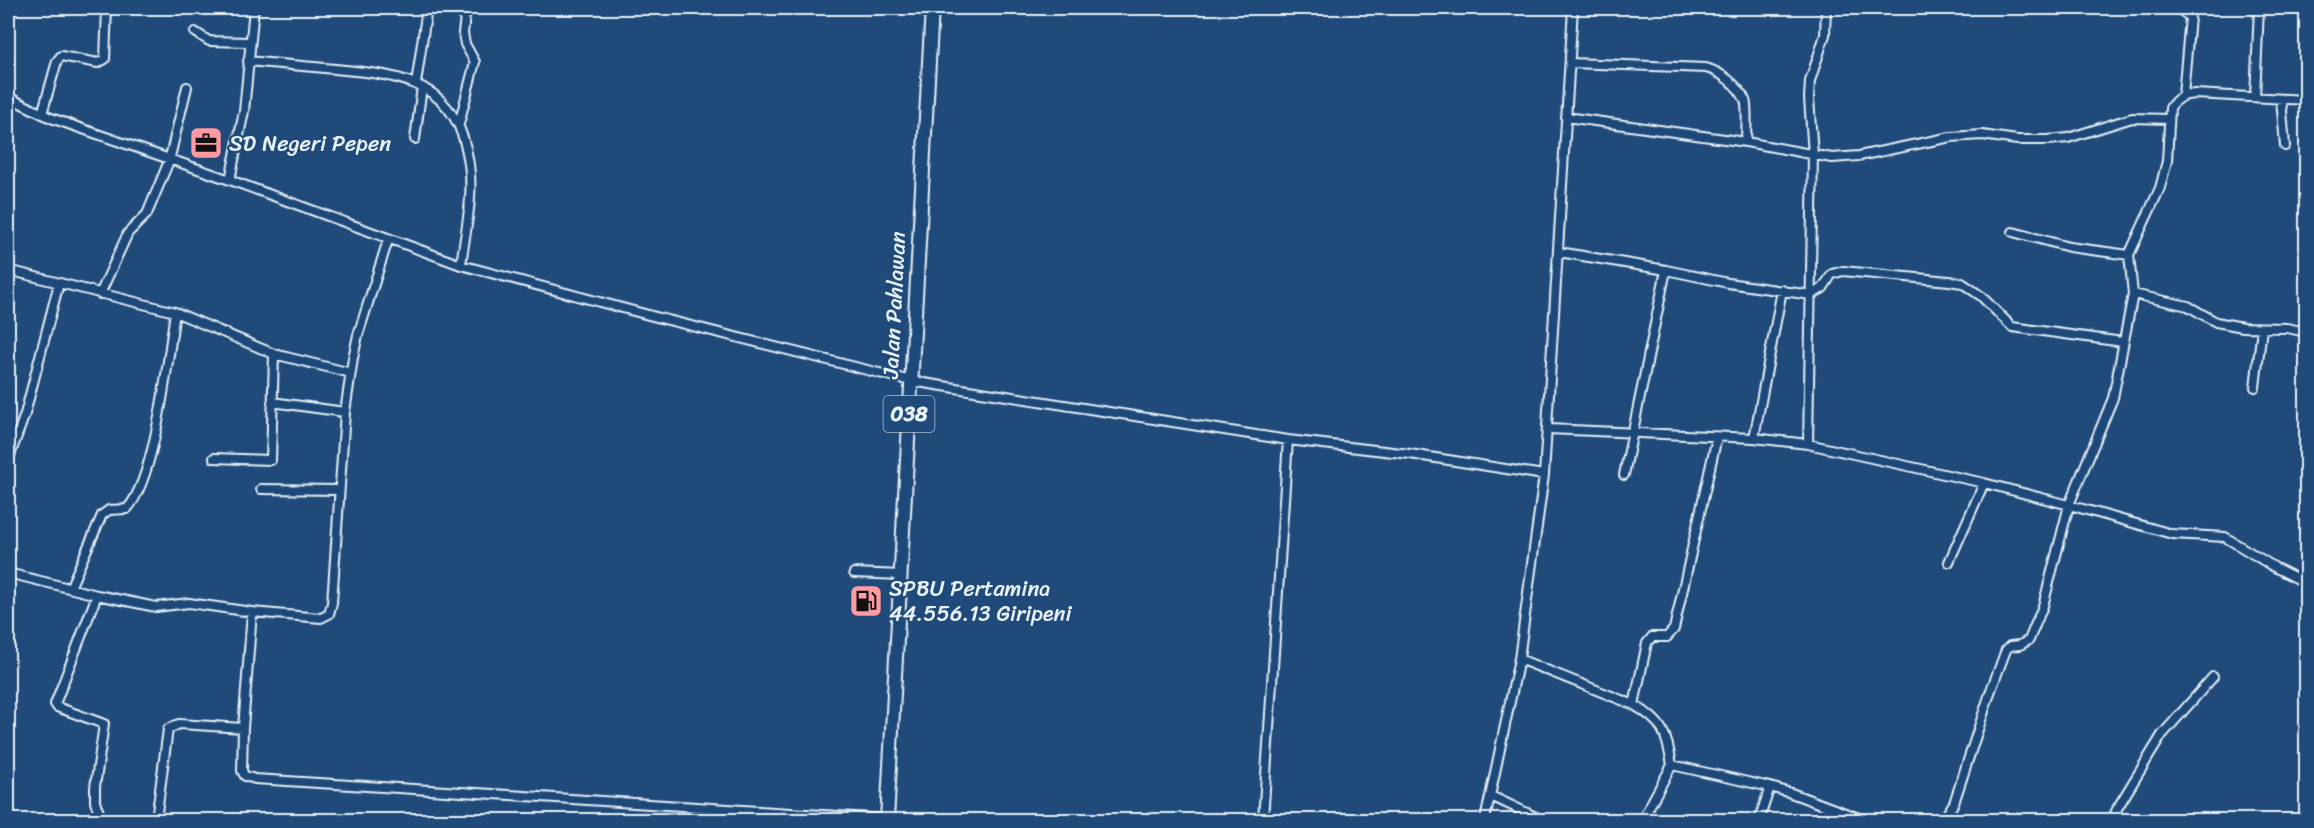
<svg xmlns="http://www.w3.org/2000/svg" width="2314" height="828" viewBox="0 0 2314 828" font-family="Sriracha,sans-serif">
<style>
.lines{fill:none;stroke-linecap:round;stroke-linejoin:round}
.street-casing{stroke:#e8f1f8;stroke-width:12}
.primary-casing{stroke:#e8f1f8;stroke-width:16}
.street{stroke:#1f4a7a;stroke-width:8}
.primary{stroke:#1f4a7a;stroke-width:12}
.labels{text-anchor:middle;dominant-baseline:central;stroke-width:4.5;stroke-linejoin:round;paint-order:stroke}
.shield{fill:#1f4a7a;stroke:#acbfd2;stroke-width:1.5}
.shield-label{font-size:21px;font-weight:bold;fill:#e8f1f8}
.poi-label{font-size:22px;fill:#e8f1f8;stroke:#1f4a7a;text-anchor:start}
.street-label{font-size:22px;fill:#e8f1f8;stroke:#1f4a7a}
</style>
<rect width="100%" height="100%" fill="#1f4a7a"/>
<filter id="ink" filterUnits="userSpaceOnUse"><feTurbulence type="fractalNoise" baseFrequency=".0167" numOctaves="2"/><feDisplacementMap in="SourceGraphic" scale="12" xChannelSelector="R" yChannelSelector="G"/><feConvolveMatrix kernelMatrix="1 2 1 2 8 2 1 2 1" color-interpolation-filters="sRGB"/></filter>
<g filter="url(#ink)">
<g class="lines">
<defs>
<path id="street" d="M 2178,8 L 2190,17 L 2183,95
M 195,32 L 209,41 L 249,42
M 248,61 C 277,64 306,66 335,69 C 405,75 458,83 469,164 C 474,197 465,233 461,265
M 1570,63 L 1706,68 C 1721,72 1738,85 1745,100 C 1748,108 1746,132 1746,142
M 416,84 L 427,8
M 8,97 L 51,118 L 230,180 L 461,265 L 656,317 L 911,381 L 1288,440 L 1410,454 L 1544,475
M 2255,97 L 2259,8
M 2281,99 L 2285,146
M 42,114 L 57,61 L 61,56 L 98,63 L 105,59 L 107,8
M 1566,117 L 1746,142 L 1832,158 L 1859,156 L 1951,137 L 1982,135 L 2017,140 L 2048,140 L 2068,138 L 2132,118 L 2169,119
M 459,124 L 475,62 L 465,44 L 463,33 L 466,8
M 415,139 L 422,87
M 230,180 L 244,111 L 254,8
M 2013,232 L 2069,247 L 2129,255 L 2160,188 L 2167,161 L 2170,108 C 2177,97 2183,95 2195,94 L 2306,100
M 1559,252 L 1666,270
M 8,270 L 175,312 L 274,354 L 271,460 L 214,458
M 100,294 L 128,233 L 147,214 L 169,161 L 187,87
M 2133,294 L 2188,306 L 2216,322 L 2243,327 L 2287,328 L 2306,332
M 274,354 L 351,373
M 2255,387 L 2262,328
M 272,402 L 345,412
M 1548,429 L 1754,438 L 1808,444 L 1984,483 L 2069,505 L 2172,534 L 2225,537 L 2274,567 L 2306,583
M 1754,438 L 1782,290
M 1808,444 L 1813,155 L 1809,98 L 1810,81 L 1825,35 L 1826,8
M 8,461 L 25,414 L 59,283
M 1624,475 L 1666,270 L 1728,283 L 1811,295 L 1823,288 L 1832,274 L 1843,271 L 1949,281 L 1962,283 L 1981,296 L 2012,327 L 2123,342
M 261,489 L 339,490
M 1949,562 L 1984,483
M 8,573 L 97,595 L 156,607 L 189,603 L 252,612 L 321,618 L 329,614 L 332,603 L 345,412 L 353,358 L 358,335 L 388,240
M 854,573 L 901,575
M 70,588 L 102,515 L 109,510 L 127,509 C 156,478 168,357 175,312
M 97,595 L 55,704 L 57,707 L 104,724 L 95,787 L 95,802 L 102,820
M 252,612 L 243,728 L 242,771 L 245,776 L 255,779 L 887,819
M 1519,659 L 1634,705 L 1647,643 L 1652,637 L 1667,637 L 1674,629 L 1717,437
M 1634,705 C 1663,722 1666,732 1672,765 L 1642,820
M 1672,765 L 1770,787 L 1759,820
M 1770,787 L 1791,793 L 1864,820
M 8,788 L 8,798
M 1491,796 L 1542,820
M 156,820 L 168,729 L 179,724 L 243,728
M 1263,820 L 1288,440
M 1485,820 L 1519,659 L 1544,475 L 1573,8
M 1943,820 L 1954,803 L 1991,690 L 2006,650 L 2010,646 L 2020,645 L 2029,640 L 2043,606 L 2069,505 L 2113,398 L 2133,294 L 2129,255
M 2112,820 L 2118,807 L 2162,735 L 2213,677"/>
<path id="primary" d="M 887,820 L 932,8"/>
</defs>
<use href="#street" class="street-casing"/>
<use href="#primary" class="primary-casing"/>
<use href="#street" class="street"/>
<use href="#primary" class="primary"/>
</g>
</g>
<defs>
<symbol id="office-square" viewBox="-11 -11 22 22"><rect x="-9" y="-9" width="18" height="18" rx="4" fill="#ff9aa2" stroke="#1f4a7a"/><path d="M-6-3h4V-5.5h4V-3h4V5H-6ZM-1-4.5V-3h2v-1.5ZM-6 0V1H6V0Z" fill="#111"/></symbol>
<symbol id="fuel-square" viewBox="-11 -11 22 22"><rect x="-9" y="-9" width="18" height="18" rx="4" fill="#ff9aa2" stroke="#1f4a7a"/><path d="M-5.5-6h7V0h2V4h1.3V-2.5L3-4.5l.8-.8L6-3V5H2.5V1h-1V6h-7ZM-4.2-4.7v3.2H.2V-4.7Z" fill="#111"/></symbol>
</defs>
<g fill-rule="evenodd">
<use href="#office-square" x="187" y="124" width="38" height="38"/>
<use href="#fuel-square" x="847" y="582" width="38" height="38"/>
</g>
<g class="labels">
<rect class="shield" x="883.5" y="396" width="51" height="36" rx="4.5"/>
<g class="shield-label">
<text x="909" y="414">038</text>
</g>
<g class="poi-label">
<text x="229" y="143">SD Negeri Pepen</text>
<text x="889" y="588">SPBU Pertamina<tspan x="889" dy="25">44.556.13 Giripeni</tspan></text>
</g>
<g class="street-label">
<text transform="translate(894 305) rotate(-87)">Jalan Pahlawan</text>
</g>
</g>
<rect width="2314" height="828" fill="none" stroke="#1f4a7a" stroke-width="30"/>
<rect x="15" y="15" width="2284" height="798" fill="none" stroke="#e8f1f8" stroke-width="2" filter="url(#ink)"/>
</svg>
